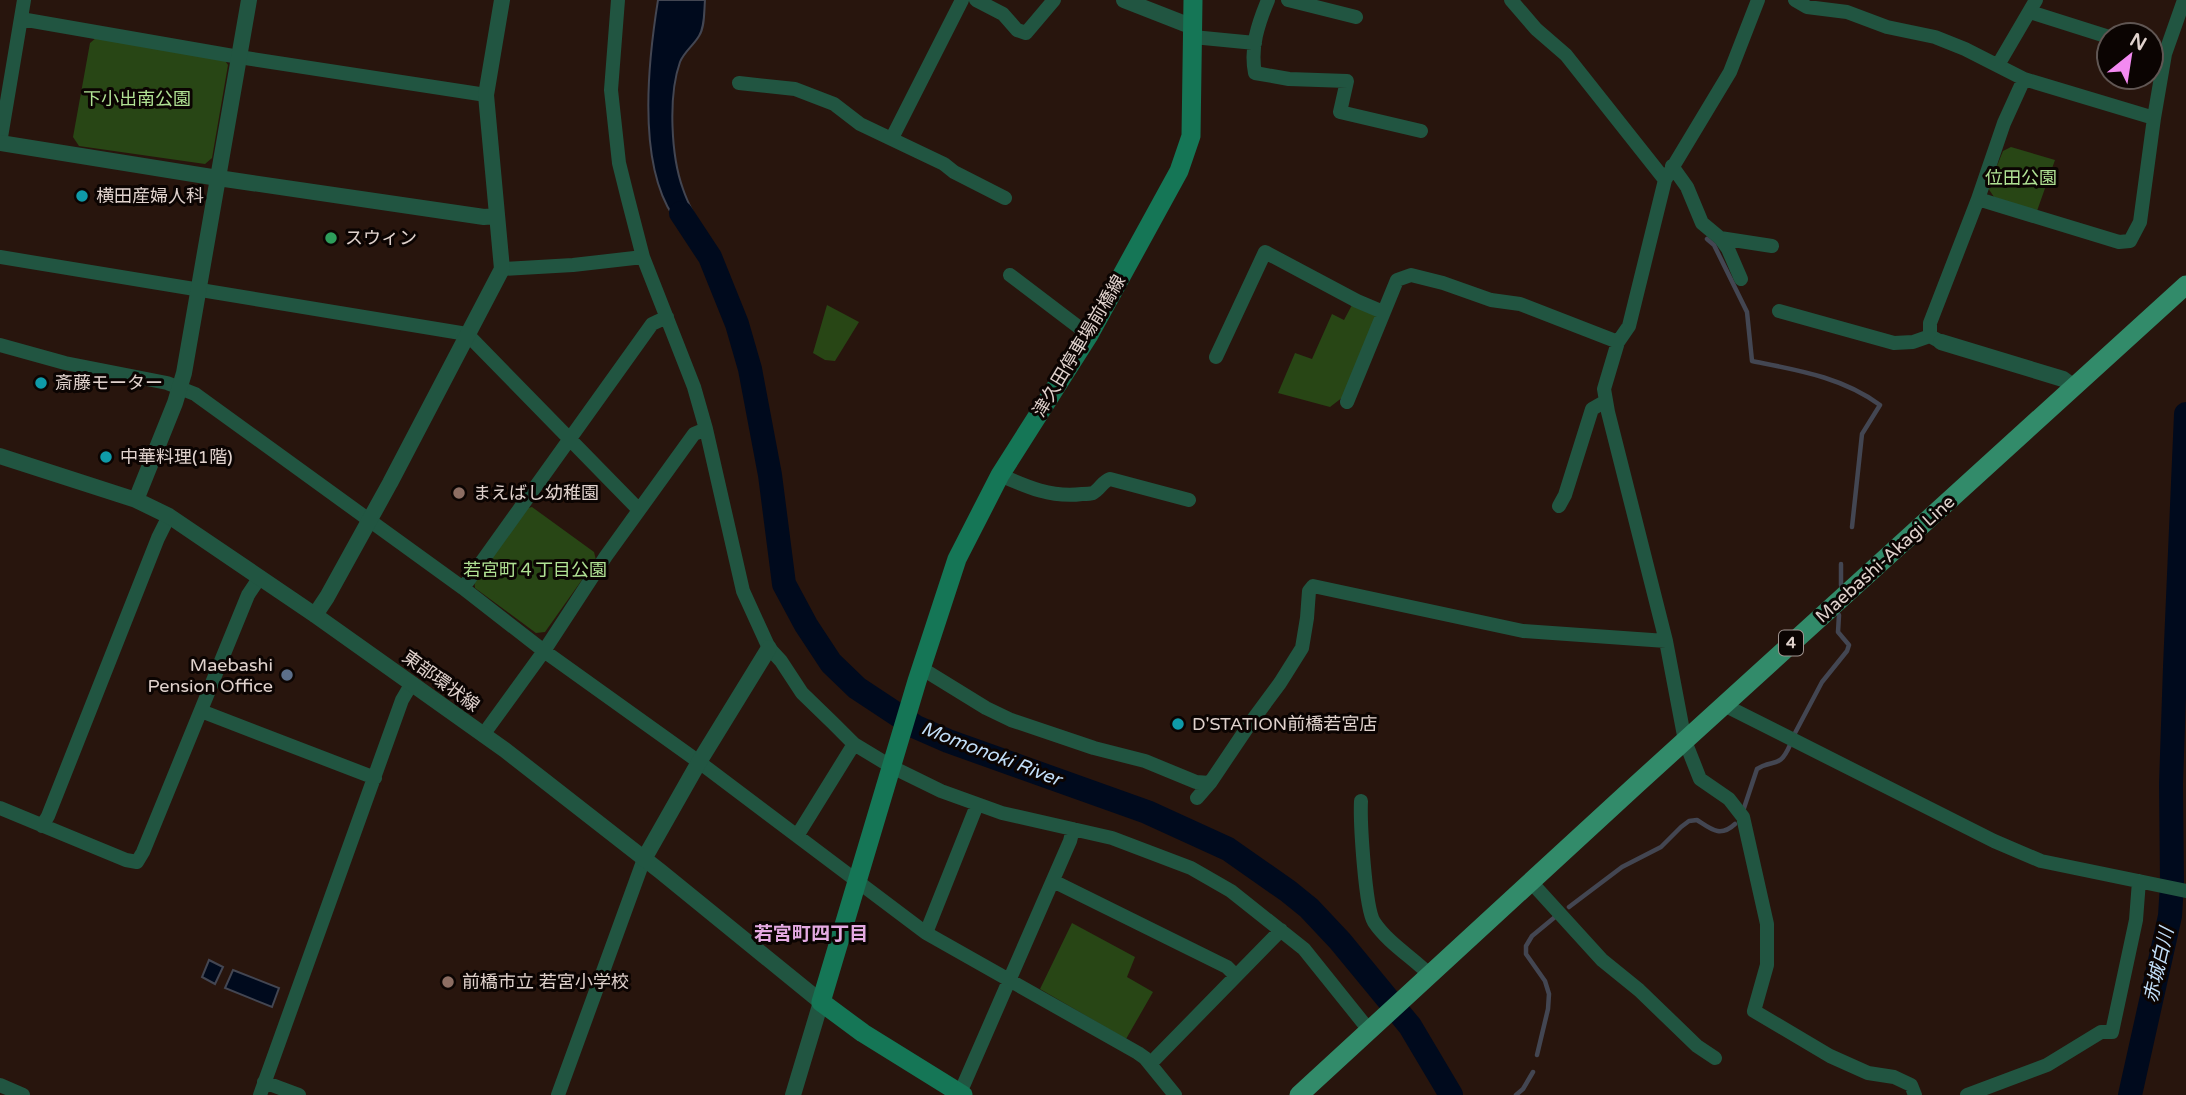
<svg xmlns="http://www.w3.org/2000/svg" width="2186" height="1095" viewBox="0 0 2186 1095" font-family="'Varela Round','Noto Sans JP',sans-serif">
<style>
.green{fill:#284615}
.water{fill:#000a1d;stroke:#434652;stroke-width:2}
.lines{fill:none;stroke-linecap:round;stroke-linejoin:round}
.stream{stroke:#434652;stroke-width:4.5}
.river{stroke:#000a1d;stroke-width:24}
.minor{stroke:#215541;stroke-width:14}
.tertiary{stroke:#215541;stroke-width:16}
.secondary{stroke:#157656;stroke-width:19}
.primary{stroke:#328b6a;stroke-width:19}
.culture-dot{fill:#0f9aa8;stroke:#0b0402;stroke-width:2.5}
.leisure-dot{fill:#2e9e5b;stroke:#0b0402;stroke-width:2.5}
.education-dot{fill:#8d6e63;stroke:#0b0402;stroke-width:2.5}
.service-dot{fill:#5c6f8a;stroke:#0b0402;stroke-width:2.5}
.labels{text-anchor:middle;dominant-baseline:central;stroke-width:6;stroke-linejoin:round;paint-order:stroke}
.shield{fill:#0b0402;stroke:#a09490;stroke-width:2}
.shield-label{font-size:16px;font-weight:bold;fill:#e0d2cd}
.park-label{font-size:18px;fill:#b0e294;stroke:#0b0402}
.poi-label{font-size:18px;fill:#e0d2cd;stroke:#0b0402;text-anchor:start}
.street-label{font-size:18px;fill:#e0d2cd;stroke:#0b0402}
.water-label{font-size:19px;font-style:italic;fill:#c2def8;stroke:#0b0402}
.neighbourhood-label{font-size:19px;font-weight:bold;fill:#e4aae2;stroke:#0b0402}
</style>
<rect width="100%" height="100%" fill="#28150d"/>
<path class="green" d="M 97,37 L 224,59 L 228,65 L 212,158 L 205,164 L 79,146 L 73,137 L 90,43 Z
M 2011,147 L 2055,160 L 2037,211 L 1994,197 L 1988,188 L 2003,151 Z
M 827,305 L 859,322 L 835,361 L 825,360 L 813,353 Z
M 1352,305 L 1378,317 L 1343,397 L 1330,407 L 1278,393 L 1295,353 L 1312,359 L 1332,314 L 1344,320 Z
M 532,507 L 594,552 L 596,560 L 545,632 L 536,633 L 475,588 L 474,579 L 524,509 Z
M 1072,923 L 1135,957 L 1127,977 L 1153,992 L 1126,1039 L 1040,989 Z"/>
<path class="water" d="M 658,0 L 705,0 C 704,11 705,27 699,36 C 693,46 684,52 680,62 C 668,96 671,156 683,189 C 691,213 705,234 717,256 C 703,244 683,232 673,216 C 637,162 648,62 658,0 Z
M 209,960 L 223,967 L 215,984 L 202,977 Z
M 233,970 L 279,988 L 272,1007 L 225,988 Z"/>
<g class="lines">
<path class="stream" d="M 1707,239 L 1714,245 L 1747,312 L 1752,361 C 1797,370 1842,377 1880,405 L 1862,434 L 1852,527
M 1841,564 L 1841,585
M 1795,733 L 1822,682 L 1847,651 L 1849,645 L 1838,632 L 1839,615
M 1744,808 L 1757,769 C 1774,758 1779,770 1790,745
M 1569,907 L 1622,867 L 1661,847 L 1681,827 L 1689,821 L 1697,820 C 1711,829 1720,838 1735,824
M 1537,1055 L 1548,1009 L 1549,994 L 1545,981 L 1526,954 L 1526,946 L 1532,936 L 1555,917
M 1516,1095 L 1523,1089 L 1533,1072"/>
<path class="river" d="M 681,213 L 710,257 L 737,324 L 750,369 L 770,475 L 784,584 L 806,625 L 831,663 L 857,688 L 916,727 L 948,741 L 1147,812 L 1228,849 L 1288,891 L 1309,908 L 1340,941 L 1410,1026 L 1451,1095
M 2130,1095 L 2170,916 L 2172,884 L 2171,784 L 2175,667 L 2186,414"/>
<path class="minor" d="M 618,0 L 611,90 L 619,163 L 628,199 L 643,257 L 694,387 L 706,429 L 743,591 L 769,648 L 781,661 L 802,693 L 833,723 L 854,744 L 892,767 L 941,791 L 1002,813 L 1112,838 L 1191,868 L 1231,891 L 1304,949 L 1369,1030
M 976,0 L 1003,14 L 1017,30 L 1026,33 L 1054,0
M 1268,0 C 1258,24 1250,48 1255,73 L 1289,79 L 1347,81 L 1340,112 L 1421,131
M 1288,0 L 1356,17
M 1511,0 L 1536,29 L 1566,55 L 1665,180
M 1758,0 L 1730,72 L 1665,180 L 1629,326 L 1618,342 L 1604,389 L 1608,412 L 1666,641 L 1685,741 L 1700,779 L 1729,799 L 1743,817 L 1767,924 L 1767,965 L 1754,1011 L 1830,1056 L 1868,1073 L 1894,1077 L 1911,1085 L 1915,1095
M 1795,0 L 1807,7 L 1847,12 L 1887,27 L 1935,37 L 1965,49 L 2024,79 L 2154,118 L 2140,222 L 2130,241 L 2119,242 L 1978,199
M 2030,12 L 2109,37
M 21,19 L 239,57 L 486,95
M 1193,37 L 1255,43
M 1998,65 L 2036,0
M 739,83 L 795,89 L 834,104 L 860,124 L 944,164 L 954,172 L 1005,198
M 2154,118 L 2165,54 L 2184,0
M 892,138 L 962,0
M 0,143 L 24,0
M 1672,166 L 1687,187 L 1702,223 L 1720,238 L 1772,246
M 1720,238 L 1728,249 L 1741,279
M 0,257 L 467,334 L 639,510
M 502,269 L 573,265 L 643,257
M 1010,275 L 1089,335
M 1779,311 L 1894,343 L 1913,342 L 1930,336
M 1941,342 L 1930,336 L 1930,323 L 1978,199 L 2004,123 L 2024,79
M 0,345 L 65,363 L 167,383 L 195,394 L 463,588 L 544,651 L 699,762 L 926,933 L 1138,1053 L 1145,1058 L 1175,1095
M 1216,357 L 1265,252 L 1357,301 L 1383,312
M 1347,402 L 1397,280 L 1411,275 L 1443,283 L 1491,300 L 1520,304 L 1618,342
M 1000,475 C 1027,487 1052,498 1082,494 C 1086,494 1090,494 1093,493 C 1100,489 1103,481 1110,479 L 1189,500
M 1559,506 L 1565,495 L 1592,409 L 1606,401
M 463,588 L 652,324 L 667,317
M 921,668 L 986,708 L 1011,720 L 1094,748 L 1145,761 L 1196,782 L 1210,783
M 1724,705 L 1994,841 L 2041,861 L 2186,891
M 201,711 L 375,778
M 483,735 L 544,651 L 606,556 L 694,434 L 706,429
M 1197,798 L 1210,783 L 1249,725 L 1280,683 L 1302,648 L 1307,618 L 1309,591 L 1313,586 L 1523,631 L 1666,641
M 1361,801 C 1360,821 1365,908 1374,922 C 1388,943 1412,957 1430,975
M 0,808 L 126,860 L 137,862 L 143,852 L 248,595 L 260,577
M 42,826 L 48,816 L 158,538 L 169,516
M 797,836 L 854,744
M 1053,881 L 1227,967 L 1236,976
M 1531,882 L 1602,960 L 1639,990 L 1697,1046 L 1715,1058
M 926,933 L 977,805
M 1150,1064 L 1281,930
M 264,1082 L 299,1095
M 0,1085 L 23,1095
M 960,1093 L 1070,841 L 1073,829
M 260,1095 L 402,700 L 412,683
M 558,1095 L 644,859
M 1967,1095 L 2047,1065 L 2101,1032 L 2112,1032 L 2136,920 L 2139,881"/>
<path class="tertiary" d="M 1124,0 L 1193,27
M 0,143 L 218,178 L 484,217 L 496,216
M 1941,342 L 2063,379 L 2074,387
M 0,456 L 136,500 L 169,516 L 315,615 L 505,750 L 660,871 L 821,1002 L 793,1095
M 136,500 L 175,403 L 184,373 L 249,0
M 315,615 L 327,597 L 390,483 L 502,269 L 486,95 L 502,0
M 644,859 L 699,762 L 769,648"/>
<path class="secondary" d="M 963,1095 L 863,1033 L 821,1002 L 917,681 L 957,559 L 1000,475 L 1089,335 L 1179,171 L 1191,136 L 1193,0"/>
<path class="primary" d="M 1299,1095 L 1636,785 L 2186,285"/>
</g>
<g class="culture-dot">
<circle cx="82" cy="196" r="7"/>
<circle cx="41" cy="383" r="7"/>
<circle cx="106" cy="457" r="7"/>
<circle cx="1178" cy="724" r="7"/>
</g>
<circle class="leisure-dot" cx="331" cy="238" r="7"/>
<g class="education-dot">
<circle cx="459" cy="493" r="7"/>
<circle cx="448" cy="982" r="7"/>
</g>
<circle class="service-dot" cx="287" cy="675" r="7"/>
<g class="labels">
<rect class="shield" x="1779" y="630.5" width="24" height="25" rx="5"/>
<g class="shield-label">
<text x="1791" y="643">4</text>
</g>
<g class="park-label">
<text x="137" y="99">下小出南公園</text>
<text x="2021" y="178">位田公園</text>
<text x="535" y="570">若宮町４丁目公園</text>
</g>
<g class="poi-label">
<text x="96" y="196">横田産婦人科</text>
<text x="345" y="238">スウィン</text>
<text x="55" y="383">斎藤モーター</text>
<text x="120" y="457">中華料理(1階)</text>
<text x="473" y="493">まえばし幼稚園</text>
<text x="273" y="665" text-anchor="end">Maebashi<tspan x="273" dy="21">Pension Office</tspan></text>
<text x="1192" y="724">D'STATION前橋若宮店</text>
<text x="462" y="982">前橋市立 若宮小学校</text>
</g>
<g class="street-label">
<text transform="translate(1079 346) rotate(-59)">津久田停車場前橋線</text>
<text transform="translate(1885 559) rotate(-42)">Maebashi-Akagi Line</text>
<text transform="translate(441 681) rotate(36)">東部環状線</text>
</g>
<g class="water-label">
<text transform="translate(991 754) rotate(21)">Momonoki River</text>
<text transform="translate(2159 965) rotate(-77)">赤城白川</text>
</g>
<g class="neighbourhood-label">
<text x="811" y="934">若宮町四丁目</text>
</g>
</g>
<g transform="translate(2130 56) rotate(30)"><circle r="33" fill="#0b0402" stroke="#605653" stroke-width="2"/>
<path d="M0-5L12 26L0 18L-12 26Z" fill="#f38af1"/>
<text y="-10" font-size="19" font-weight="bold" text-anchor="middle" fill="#e0d2cd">N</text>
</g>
</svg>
